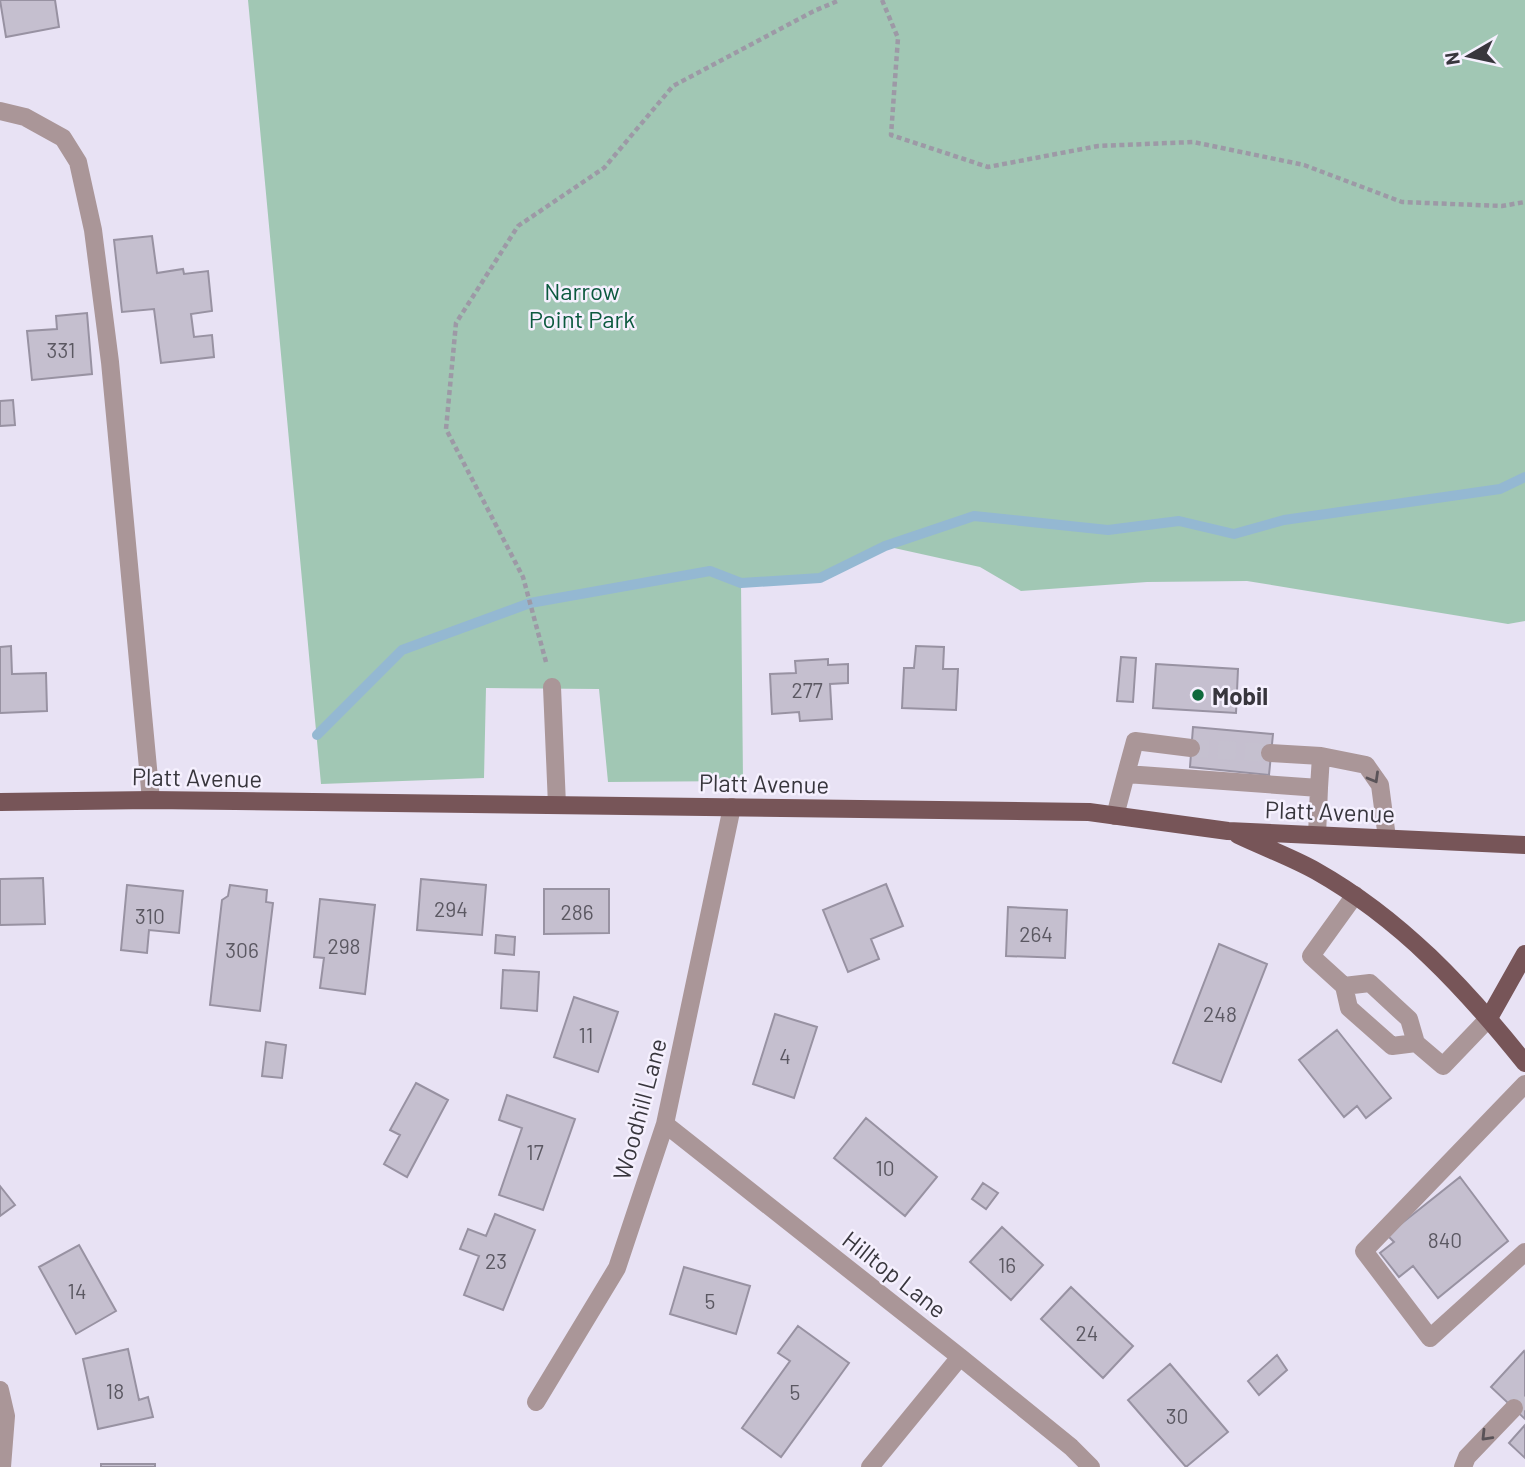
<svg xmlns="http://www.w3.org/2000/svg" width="1525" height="1467" viewBox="0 0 1525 1467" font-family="Barlow,sans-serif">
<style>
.green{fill:#a1c7b4}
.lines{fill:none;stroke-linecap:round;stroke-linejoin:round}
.stream{stroke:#94b8d2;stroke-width:10}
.building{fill:#c5bfcf;stroke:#9892a2;stroke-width:2}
.minor-tunnel{stroke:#c5c0cf;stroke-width:18;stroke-dasharray:18 9;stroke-linecap:butt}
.path{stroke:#9d99a6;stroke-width:4.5;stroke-dasharray:5 3.5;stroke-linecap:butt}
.minor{stroke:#aa9698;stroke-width:18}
.major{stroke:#775558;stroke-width:18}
.oneway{stroke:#5a5358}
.poi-dot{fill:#0f693c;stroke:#f5f0fe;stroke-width:2.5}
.labels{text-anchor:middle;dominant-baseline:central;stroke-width:5;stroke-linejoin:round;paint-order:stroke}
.number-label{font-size:21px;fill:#5b5862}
.park-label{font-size:24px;fill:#0b593e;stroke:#f5f0fe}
.poi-label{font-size:24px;font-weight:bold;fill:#38363d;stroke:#f5f0fe;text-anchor:start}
.street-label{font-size:24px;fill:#38363d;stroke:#f5f0fe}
</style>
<rect width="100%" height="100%" fill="#e8e2f4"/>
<path class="green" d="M 248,0 L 1525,0 L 1525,621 L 1508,624 L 1247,581 L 1147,582 L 1021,591 L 980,567 L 885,546 L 820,578 L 741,583 L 743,781 L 608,782 L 599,689 L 486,688 L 484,778 L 321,784 Z"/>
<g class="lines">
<path class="stream" d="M 317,735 L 402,650 L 530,603 L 710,571 L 741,583 L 820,578 L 885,546 L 974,516 L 1108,530 L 1179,521 L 1234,534 L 1284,520 L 1500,489 L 1525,477"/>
</g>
<path class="building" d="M 0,0 L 55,0 L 59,27 L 6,37 Z
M 152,236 L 157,273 L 183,269 L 184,274 L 208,271 L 212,311 L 191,314 L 194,337 L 212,335 L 214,357 L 161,363 L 154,309 L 122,312 L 114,240 Z
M 87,313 L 92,374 L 32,380 L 27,331 L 57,329 L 56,316 Z
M 13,400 L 15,425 L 0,426 L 0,401 Z
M 11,646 L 12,674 L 46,673 L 47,711 L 0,713 L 0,647 Z
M 916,646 L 944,647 L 943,669 L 958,669 L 956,710 L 902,708 L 904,668 L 914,668 Z
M 1121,657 L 1136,658 L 1133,702 L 1117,701 Z
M 828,659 L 828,665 L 848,664 L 848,683 L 830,684 L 832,719 L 800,721 L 799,712 L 772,714 L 770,674 L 796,673 L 795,661 Z
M 1156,664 L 1238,669 L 1236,713 L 1153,708 Z
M 1193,727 L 1273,734 L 1269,775 L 1190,767 Z
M 43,878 L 45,924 L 0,925 L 0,879 Z
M 421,879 L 486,885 L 482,935 L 417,930 Z
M 886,884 L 903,926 L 871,939 L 879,959 L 848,972 L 823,910 Z
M 127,885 L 183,891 L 179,933 L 149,930 L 147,953 L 121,950 Z
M 230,885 L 267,890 L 266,902 L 273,903 L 260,1011 L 210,1005 L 222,900 L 228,896 Z
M 544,889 L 609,889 L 609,933 L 544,934 Z
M 320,899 L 375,905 L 365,994 L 320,988 L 324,958 L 314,957 Z
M 1008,907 L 1067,910 L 1065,958 L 1006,956 Z
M 496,935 L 515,937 L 514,955 L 495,953 Z
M 1219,944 L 1267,964 L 1221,1082 L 1173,1063 Z
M 503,970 L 539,972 L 537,1011 L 501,1008 Z
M 574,997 L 618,1012 L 598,1072 L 554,1057 Z
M 775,1014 L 817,1027 L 794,1098 L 753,1084 Z
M 1337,1030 L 1391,1098 L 1366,1118 L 1357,1106 L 1344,1117 L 1299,1060 Z
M 266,1042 L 286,1045 L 282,1078 L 262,1076 Z
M 416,1083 L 448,1100 L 407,1177 L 384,1164 L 400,1135 L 390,1130 Z
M 507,1095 L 575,1119 L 543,1210 L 499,1195 L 522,1128 L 499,1120 Z
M 866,1118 L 937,1177 L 905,1216 L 834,1158 Z
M 1460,1177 L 1508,1241 L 1438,1298 L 1413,1266 L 1399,1277 L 1380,1253 L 1394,1242 L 1387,1235 Z
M 983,1183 L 998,1193 L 986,1209 L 972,1199 Z
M 0,1186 L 15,1205 L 0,1216 Z
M 495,1214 L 535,1230 L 503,1310 L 464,1295 L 479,1256 L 460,1249 L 468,1229 L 486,1236 Z
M 1002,1227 L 1043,1265 L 1011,1300 L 970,1262 Z
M 79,1245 L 116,1311 L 76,1334 L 39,1267 Z
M 684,1267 L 750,1286 L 736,1334 L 670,1314 Z
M 1071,1287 L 1133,1346 L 1103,1378 L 1041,1319 Z
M 798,1326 L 849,1363 L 781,1457 L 742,1428 L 790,1361 L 778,1353 Z
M 128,1349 L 139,1400 L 148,1397 L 153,1417 L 98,1429 L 83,1359 Z
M 1524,1351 L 1525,1353 L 1525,1419 L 1491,1387 Z
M 1277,1355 L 1287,1370 L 1259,1395 L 1248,1381 Z
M 1170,1364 L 1228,1432 L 1186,1467 L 1128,1400 Z
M 1525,1425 L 1525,1458 L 1509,1443 Z
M 101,1464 L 155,1464 L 155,1467 L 101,1467 Z"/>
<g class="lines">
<path class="minor-tunnel" d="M 1191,748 L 1270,753
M 1514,1408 L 1525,1397"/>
<path class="path" d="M 882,0 L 898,38 L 891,135 L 988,167 L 1098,146 L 1193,142 L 1304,165 L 1402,202 L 1502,206 L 1525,202
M 546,662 L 523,577 L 446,429 L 456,323 L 518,226 L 604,168 L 673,86 L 814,11 L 840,0"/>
<path class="minor" d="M 0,111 L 25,117 L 63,138 L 78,162 L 93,230 L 110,362 L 151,800
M 552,687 L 557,805
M 1270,753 L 1321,756 L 1319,788
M 1321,756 L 1366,765 L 1380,785 L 1387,838
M 1126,774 L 1135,741 L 1191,748
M 1115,816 L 1126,774 L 1319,788 L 1317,835
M 1344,986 L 1370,983 L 1409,1019 L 1416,1043 L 1392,1046 L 1349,1008 L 1344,986 L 1311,956 L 1355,895
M 1416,1043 L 1443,1066 L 1489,1018
M 1525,1084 L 1364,1251 L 1430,1338 L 1525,1252
M 665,1124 L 960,1357 L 1071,1447 L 1091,1467
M 0,1390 L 6,1416 L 2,1467
M 536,1402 L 617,1268 L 665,1124 L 732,807
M 870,1467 L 960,1357
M 1463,1467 L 1467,1457 L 1514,1408"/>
<path class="major" d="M 0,802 L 151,800 L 1089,812 L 1228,831 L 1525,845
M 1238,835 C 1263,847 1291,857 1316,871 C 1401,919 1465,988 1525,1063
M 1489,1018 L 1525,954"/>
</g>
<defs><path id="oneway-chevron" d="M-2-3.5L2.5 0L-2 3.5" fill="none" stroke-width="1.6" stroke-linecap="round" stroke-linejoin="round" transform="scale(1.75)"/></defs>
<g class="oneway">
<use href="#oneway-chevron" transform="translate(1374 778) rotate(60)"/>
<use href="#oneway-chevron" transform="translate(1486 1436) rotate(134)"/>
</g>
<circle class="poi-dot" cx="1198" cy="695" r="7"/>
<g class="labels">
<g class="number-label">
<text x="61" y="349">331</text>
<text x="807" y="689">277</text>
<text x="451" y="908">294</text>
<text x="577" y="911">286</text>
<text x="150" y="915">310</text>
<text x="1036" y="933">264</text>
<text x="344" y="945">298</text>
<text x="242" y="949">306</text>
<text x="1220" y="1013">248</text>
<text x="586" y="1034">11</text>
<text x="785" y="1055">4</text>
<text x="535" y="1151">17</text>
<text x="885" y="1167">10</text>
<text x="1445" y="1239">840</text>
<text x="496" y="1260">23</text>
<text x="1007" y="1264">16</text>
<text x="77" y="1290">14</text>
<text x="710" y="1300">5</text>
<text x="1087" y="1332">24</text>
<text x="115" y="1390">18</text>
<text x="795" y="1391">5</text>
<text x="1177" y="1415">30</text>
</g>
<g class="park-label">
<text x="582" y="290">Narrow<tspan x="582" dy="28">Point Park</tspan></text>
</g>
<g class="poi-label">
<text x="1212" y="695">Mobil</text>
</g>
<g class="street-label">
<text transform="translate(197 777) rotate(1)">Platt Avenue</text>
<text transform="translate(764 783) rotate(1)">Platt Avenue</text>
<text transform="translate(1330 811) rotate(2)">Platt Avenue</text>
<text transform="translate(639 1109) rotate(-75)">Woodhill Lane</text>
<text transform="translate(895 1274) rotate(38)">Hilltop Lane</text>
</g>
</g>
<g transform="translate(1469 56) rotate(261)" stroke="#f5f0fe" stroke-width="5" paint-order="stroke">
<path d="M0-5L12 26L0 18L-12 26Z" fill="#38363d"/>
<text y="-10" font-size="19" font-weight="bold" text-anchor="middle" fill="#38363d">N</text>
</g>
</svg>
